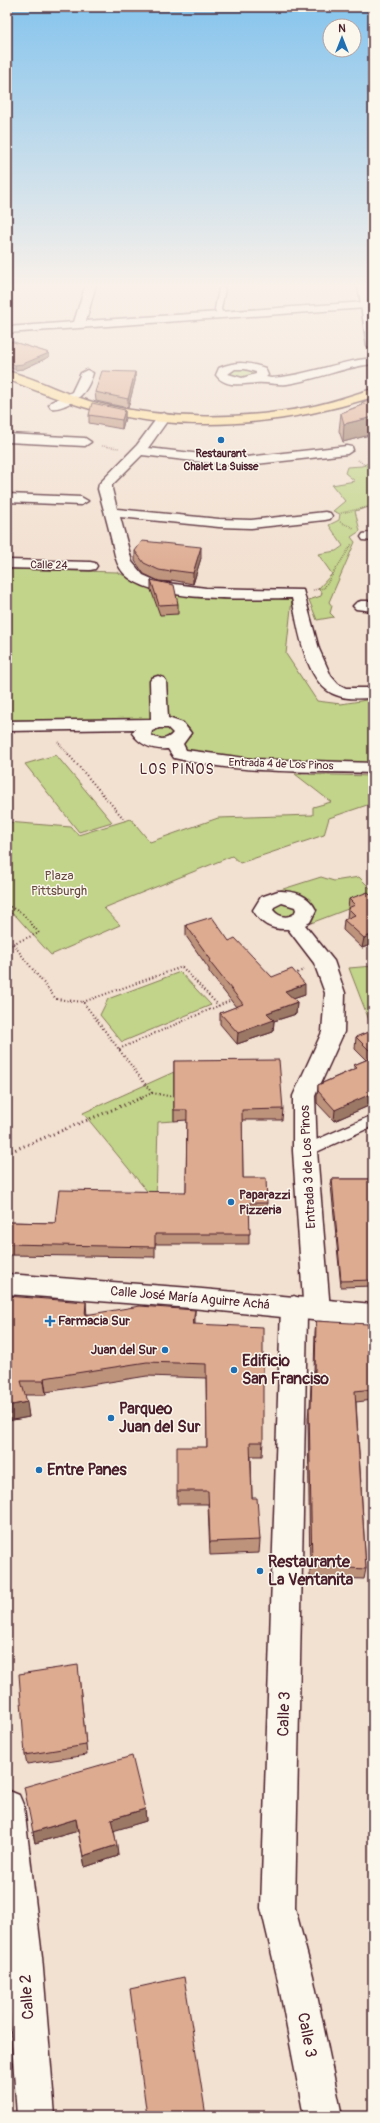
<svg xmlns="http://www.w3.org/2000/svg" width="380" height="2123" viewBox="0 0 380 2123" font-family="Pangolin,sans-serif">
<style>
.green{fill:#c1d489;stroke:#867a5a}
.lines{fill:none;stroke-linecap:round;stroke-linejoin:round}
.lane-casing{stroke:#4a1f2b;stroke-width:3}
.street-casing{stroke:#4a1f2b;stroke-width:3}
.secondary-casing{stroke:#4a1f2b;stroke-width:3}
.primary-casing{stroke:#4a1f2b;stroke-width:3}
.path-far2{stroke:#4a1f2b;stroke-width:1.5;stroke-dasharray:0.5 1.5;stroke-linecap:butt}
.path-far1{stroke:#4a1f2b;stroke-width:2;stroke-dasharray:1 2.5;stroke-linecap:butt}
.path{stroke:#4a1f2b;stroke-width:3;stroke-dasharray:1 3.5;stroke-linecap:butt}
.lane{fill:#fbf7ec;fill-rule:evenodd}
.street{fill:#fbf7ec;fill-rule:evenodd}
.secondary{fill:#fbf7ec;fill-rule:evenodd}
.primary{fill:#fedd96;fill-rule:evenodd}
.wall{fill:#be937c;stroke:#4a1f2b}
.shaded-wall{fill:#9b7865;stroke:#4a1f2b}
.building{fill:#ddab90;stroke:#4a1f2b}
.poi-dot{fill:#1f6fb2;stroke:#fbf7ec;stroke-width:1.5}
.labels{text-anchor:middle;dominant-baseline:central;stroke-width:3;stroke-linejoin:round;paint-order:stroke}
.far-poi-label{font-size:11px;font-weight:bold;fill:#4a1f2b;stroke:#fbf7ec}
.far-street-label{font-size:11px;fill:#4a1f2b;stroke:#fbf7ec}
.park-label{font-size:13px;fill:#684c42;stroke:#fbf7ec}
.street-label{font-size:13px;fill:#4a1f2b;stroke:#fbf7ec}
.poi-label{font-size:13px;font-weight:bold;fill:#4a1f2b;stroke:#fbf7ec;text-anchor:start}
.neighbourhood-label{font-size:14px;letter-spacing:1px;fill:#4a1f2b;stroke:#fbf7ec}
.near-poi-label{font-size:16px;font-weight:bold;fill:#4a1f2b;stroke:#fbf7ec;text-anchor:start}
.near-street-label{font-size:16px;fill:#4a1f2b;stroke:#fbf7ec}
</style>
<rect width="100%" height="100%" fill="#f2e0d0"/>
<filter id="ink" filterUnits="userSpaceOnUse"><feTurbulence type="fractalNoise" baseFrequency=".025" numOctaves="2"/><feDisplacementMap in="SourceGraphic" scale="8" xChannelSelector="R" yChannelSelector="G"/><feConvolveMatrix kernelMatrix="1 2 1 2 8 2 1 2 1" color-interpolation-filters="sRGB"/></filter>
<g filter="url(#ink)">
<path class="green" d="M 241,368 L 255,371 L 256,374 L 242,378 L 228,374 L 229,370 Z
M 368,463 L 373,465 L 373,506 L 355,511 L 360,531 L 351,537 L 355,542 L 329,602 L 332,606 L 330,613 L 334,617 L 317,620 L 309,600 L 321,596 L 322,592 L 318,589 L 332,574 L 318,554 L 336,551 L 343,546 L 329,525 L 339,520 L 340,514 L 333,511 L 345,501 L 332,485 L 355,481 L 345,473 L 347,467 L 362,466 Z
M 7,569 L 117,572 L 151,589 L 196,595 L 292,599 L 286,654 L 317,701 L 341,704 L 373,699 L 373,763 L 234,759 L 188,751 L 181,744 L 191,736 L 190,729 L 184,723 L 171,718 L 139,720 L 7,720 Z
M 154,727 L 172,728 L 175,738 L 152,740 L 148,731 Z
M 56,755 L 112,822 L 79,832 L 25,764 Z
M 295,774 L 373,776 L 373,803 L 329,818 L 324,835 L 240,863 L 232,856 L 104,908 L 120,925 L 51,955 L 16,916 L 7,911 L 7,822 L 71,827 L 78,835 L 131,819 L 150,842 L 218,818 L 313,815 L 313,807 L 331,802 Z
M 321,877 L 334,881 L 359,877 L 373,891 L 369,901 L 311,923 C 325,899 299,893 280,890 Z
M 279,902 L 292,903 L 299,913 L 285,919 L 272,911 L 273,906 Z
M 373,966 L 373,1020 L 369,1020 L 349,968 Z
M 180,972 L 211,1005 L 122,1042 L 100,1015 L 108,999 Z
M 174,1072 L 174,1121 L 158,1122 L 156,1202 L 83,1113 Z"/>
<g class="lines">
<defs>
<path id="lane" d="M 222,287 L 225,289 L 221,309 L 223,315 L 220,317 L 217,315 L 215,309 L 219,289 Z
M 373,1115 L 373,1126 L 310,1155 L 305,1156 L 300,1155 L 298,1151 L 300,1147 Z"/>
<path id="street" d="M 86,284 L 96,284 L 86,321 L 366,302 L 371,305 L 366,308 L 7,333 L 7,327 L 74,322 Z
M 373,358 L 373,364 C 343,367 316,380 287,384 C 276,385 266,382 256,383 C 243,384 225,388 216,375 L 219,368 C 236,361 248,362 265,368 L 268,375 L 266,377 L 271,378 C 306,376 338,361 373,358 ZM 235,369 L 245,369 L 256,372 L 256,374 L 242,378 L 228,374 Z
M 87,370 L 93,373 C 88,389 82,398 66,405 C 61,407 57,409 51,408 L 49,405 L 51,402 L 72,392 L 81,373 Z
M 164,413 L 170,417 L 148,448 L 237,458 L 347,446 L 352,447 L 353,450 L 347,454 L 237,466 L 142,455 L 112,485 L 112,489 L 117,509 L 219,519 L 251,520 L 325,512 L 330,513 L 332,516 L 330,519 L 325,520 L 251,528 L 219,527 L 120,517 L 132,562 L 143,575 L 159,582 L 206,588 L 303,590 L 319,649 L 331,676 L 338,684 L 346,688 L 373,688 L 373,698 C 361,698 348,700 336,695 C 305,684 298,626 292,598 C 253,598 141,605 120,568 C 115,560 114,550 112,542 C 108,524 103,507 98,489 L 99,484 L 137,445 L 160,414 Z
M 7,434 L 85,438 L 91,442 L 85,446 L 7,442 Z
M 7,494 L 81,497 L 88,501 L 81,505 L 7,502 Z
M 368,533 L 373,533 L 373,541 L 363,540 L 361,537 L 363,534 Z
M 7,560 L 90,562 L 95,563 L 97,566 L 95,569 L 90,570 L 7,568 Z
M 361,601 L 373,601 L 373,611 L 356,609 L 353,606 L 356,603 Z
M 158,676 L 164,678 L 166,681 L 168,718 L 183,723 L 191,733 L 183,744 L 186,750 L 252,759 L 373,763 L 373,773 C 306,771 239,774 174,758 L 168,749 C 153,750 141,746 132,733 L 135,729 L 7,731 L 7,721 L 151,719 L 150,681 L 152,678 ZM 159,728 L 168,728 L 173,733 C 167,741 158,740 151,735 L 152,731 Z
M 278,891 C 294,891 308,894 316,910 L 310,922 L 305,925 L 334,961 L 345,993 L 344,1032 L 315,1096 L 317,1151 L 330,1310 L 326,1318 L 317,1321 L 308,1318 L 307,1315 L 295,1908 L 313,1976 L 342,2116 L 304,2116 L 277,1976 L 261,1908 L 281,1307 L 285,1300 L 294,1296 L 303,1300 L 293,1151 L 293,1096 L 322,1032 L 325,993 L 314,963 L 288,929 C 271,930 261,924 253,910 L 261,897 ZM 282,903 L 295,907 L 296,910 L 294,914 C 286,919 279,917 273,910 L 274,907 Z
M 7,1790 L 19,1795 L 24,1807 L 42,1957 L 55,2116 L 17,2116 L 7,1968 Z"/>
<path id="secondary" d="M 358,284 L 368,284 L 373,313 L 373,349 L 367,346 Z
M 7,1274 L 191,1288 L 373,1304 L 373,1326 L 191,1308 L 7,1294 Z"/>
<path id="primary" d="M 7,371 C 39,379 69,397 101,404 C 168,420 242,420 309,407 C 331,403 351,395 373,389 L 373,397 C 285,425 189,434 98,411 C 67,403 37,391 7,379 Z"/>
</defs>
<use href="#lane" class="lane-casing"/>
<use href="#street" class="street-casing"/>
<use href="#secondary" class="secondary-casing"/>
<use href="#primary" class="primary-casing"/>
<path class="path-far2" d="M 102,446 L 119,448
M 358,460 L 373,471
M 341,513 L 373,506
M 340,522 L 354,528
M 313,590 L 324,588 L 352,544
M 58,742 L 69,755"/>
<path class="path-far1" d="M 68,754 L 124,819
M 7,905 L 23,914 L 39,933 L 7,946
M 13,944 L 56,999 L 83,1002 L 152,1093 L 139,1099
M 294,974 L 304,970
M 83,1002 L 182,967 L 219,1006
M 119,1049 L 234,999
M 152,1093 L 174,1097"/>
<path class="path" d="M 7,1153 L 141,1098"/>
<use href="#lane" class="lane"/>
<use href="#street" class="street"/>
<use href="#secondary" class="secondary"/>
<use href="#primary" class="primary"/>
</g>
<path class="wall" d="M 7,340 L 49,353 L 49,357 L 23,369 L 15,370 L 7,365 Z
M 135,372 L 135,381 L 128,408 L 96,401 L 95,392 Z
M 373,399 L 373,434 L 343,442 L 339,431 L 341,413 L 361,405 L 362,402 Z
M 125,410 L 125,418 L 122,429 L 89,423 L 89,415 Z
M 135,551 L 201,558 L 193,584 L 171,580 L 171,582 L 159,581 L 144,574 L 135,561 Z
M 151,580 L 178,604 L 178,614 L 160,615 L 151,590 Z
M 373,897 L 373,944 L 362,948 L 343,930 L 344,920 L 347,918 L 349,899 Z
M 186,925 L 229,941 L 272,977 L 305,995 L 293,999 L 297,1002 L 296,1014 L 274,1021 L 273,1032 L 237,1044 L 220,1024 L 220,1013 L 236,1007 L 209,972 L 209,969 L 186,936 Z
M 373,1030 L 373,1104 L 334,1121 L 317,1103 L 317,1096 L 318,1085 L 354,1069 L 354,1065 L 366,1060 L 355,1049 L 356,1037 Z
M 174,1061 L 283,1109 L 282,1120 L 242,1120 L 243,1178 L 267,1203 L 266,1213 L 249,1213 L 249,1244 L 155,1244 L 155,1257 L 7,1255 L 7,1222 L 55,1223 L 186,1192 L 187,1120 L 174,1121 Z
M 332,1179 L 373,1179 L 373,1286 L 341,1287 L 331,1185 Z
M 7,1296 L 87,1314 L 195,1324 L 263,1442 L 262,1456 L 251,1456 L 252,1498 L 260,1540 L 259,1553 L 210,1555 L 208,1504 L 177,1504 L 177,1491 L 207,1447 L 206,1378 L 147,1376 L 46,1392 L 46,1395 L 25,1395 L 29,1417 L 7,1421 Z
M 316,1321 L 369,1335 L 373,1335 L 373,1400 L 356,1402 L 366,1569 L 364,1579 L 310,1577 L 308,1418 L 309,1407 L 310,1407 L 311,1383 L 312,1371 L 314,1372 L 315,1332 Z
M 79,1675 L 87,1755 L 27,1764 L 25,1755 Z
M 145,1809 L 146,1821 L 114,1830 L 118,1856 L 85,1867 L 78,1831 L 35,1843 L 33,1832 Z"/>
<path class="shaded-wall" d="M 49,353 L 49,357 L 23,369 L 15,370 L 15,365 Z
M 135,372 L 135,381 L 128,408 L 128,399 Z
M 125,410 L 125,418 L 122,429 L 122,420 Z
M 373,417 L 373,434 L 343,442 L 344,424 Z
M 201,547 L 201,558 L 193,584 L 193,573 Z
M 373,934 L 373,944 L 362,948 L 364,938 Z
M 305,984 L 305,995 L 284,1002 L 285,991 Z
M 297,1002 L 296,1014 L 274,1021 L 273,1032 L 237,1044 L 238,1033 L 267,1013 Z
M 373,1087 L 373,1104 L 334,1121 L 335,1110 Z
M 86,1302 L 87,1317 L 85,1315 Z
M 195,1310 L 195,1325 L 193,1324 Z
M 44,1378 L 46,1392 L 46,1395 L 44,1381 Z
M 27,1402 L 29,1417 L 7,1421 L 7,1406 Z
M 145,1809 L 146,1821 L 113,1831 L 111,1819 Z
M 76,1819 L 78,1831 L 35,1843 L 33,1832 Z
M 117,1845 L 118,1856 L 85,1867 L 83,1856 Z"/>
<path class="building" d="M 7,340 L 49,353 L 23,364 L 15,365 L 7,361 Z
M 102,371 L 135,372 L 128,399 L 95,392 Z
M 373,399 L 373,417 L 344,424 L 341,413 L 365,404 L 362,402 Z
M 92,403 L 125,410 L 122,420 L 89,415 Z
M 142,541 L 201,547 L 193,573 L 170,570 L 171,572 L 159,570 L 144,563 L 135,551 Z
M 151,580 L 174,585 L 178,604 L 159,605 Z
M 368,892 L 373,897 L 373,934 L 364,938 L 344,920 L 355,915 L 348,908 L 355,905 L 349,899 Z
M 212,917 L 229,941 L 235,938 L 272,977 L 292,969 L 305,984 L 285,991 L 297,1002 L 267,1013 L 274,1020 L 238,1033 L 220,1013 L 243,1004 L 209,961 L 211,960 L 186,925 Z
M 373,1030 L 373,1054 L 356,1037 Z
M 373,1057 L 373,1087 L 370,1088 L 373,1091 L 373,1093 L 335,1110 L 318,1091 L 318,1085 L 357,1068 L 354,1065 Z
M 279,1060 L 283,1109 L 242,1110 L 243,1178 L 266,1178 L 267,1203 L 249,1203 L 250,1234 L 155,1234 L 155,1247 L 7,1244 L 7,1222 L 55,1223 L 59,1190 L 186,1192 L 187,1110 L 174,1110 L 174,1061 Z
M 332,1179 L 373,1179 L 373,1280 L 341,1281 Z
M 7,1296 L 86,1302 L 85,1315 L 140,1306 L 195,1310 L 193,1324 L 263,1327 L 263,1442 L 250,1442 L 252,1498 L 257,1498 L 260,1540 L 210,1542 L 208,1491 L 177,1491 L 177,1447 L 207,1447 L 206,1364 L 147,1362 L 44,1378 L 44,1381 L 21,1381 L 27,1402 L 7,1406 Z
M 316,1321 L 368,1324 L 369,1335 L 373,1335 L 373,1389 L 355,1391 L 366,1569 L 312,1566 L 309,1407 L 311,1407 L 312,1371 L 315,1372 Z
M 78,1665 L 86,1745 L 25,1755 L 19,1674 Z
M 132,1756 L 145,1809 L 111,1819 L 117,1845 L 83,1856 L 76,1819 L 33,1832 L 24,1787 Z
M 184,1977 L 206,2116 L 147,2116 L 130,1989 Z"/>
</g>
<linearGradient id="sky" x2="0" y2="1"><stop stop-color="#86c4ed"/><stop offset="0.49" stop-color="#f9f1ea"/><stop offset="1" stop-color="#f9f1ea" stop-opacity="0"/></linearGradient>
<rect width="380" height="582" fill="url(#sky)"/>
<g class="poi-dot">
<circle cx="221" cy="440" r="4"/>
<circle cx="231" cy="1202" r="4"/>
<path d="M48 1315h4v4h4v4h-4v4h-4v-4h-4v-4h4z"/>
<circle cx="165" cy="1350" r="4"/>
<circle cx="234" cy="1370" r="4"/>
<circle cx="111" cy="1418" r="4"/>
<circle cx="39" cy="1470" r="4"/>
<circle cx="260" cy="1571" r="4"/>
</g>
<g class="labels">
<g class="far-poi-label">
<text x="221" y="453">Restaurant<tspan x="221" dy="13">Chalet La Suisse</tspan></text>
</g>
<g class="far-street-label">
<text transform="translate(49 565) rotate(1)">Calle 24</text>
<text transform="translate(281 764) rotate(2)">Entrada 4 de Los Pinos</text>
</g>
<g class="park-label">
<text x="59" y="876">Plaza<tspan x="59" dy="15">Pittsburgh</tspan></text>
</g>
<g class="street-label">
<text transform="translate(308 1167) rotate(-93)">Entrada 3 de Los Pinos</text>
<text transform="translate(190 1298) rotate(5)">Calle José María Aguirre Achá</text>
</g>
<g class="poi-label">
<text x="239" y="1195">Paparazzi<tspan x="239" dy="15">Pizzeria</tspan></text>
<text x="58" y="1321">Farmacia Sur</text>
<text x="157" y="1350" text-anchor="end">Juan del Sur</text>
</g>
<g class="neighbourhood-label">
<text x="177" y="769">LOS PINOS</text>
</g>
<g class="near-poi-label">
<text x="242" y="1361">Edificio<tspan x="242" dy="18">San Franciso</tspan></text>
<text x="119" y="1409">Parqueo<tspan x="119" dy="18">Juan del Sur</tspan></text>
<text x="47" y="1470">Entre Panes</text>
<text x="268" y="1562">Restaurante<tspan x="268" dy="18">La Ventanita</tspan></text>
</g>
<g class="near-street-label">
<text transform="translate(284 1714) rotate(-88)">Calle 3</text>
<text transform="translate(27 1997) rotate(-94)">Calle 2</text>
<text transform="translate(307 2035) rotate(79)">Calle 3</text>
</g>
</g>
<rect width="380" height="2123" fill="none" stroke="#fbf7ec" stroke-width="24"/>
<rect x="12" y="12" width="356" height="2099" fill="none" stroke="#4a1f2b" stroke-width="1.5" filter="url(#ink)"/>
<g transform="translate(342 38)"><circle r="19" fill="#fbf7ec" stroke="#b4a19f"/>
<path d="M0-3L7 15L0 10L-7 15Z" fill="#1f6fb2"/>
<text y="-6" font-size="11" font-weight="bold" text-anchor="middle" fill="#4a1f2b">N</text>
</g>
</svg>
